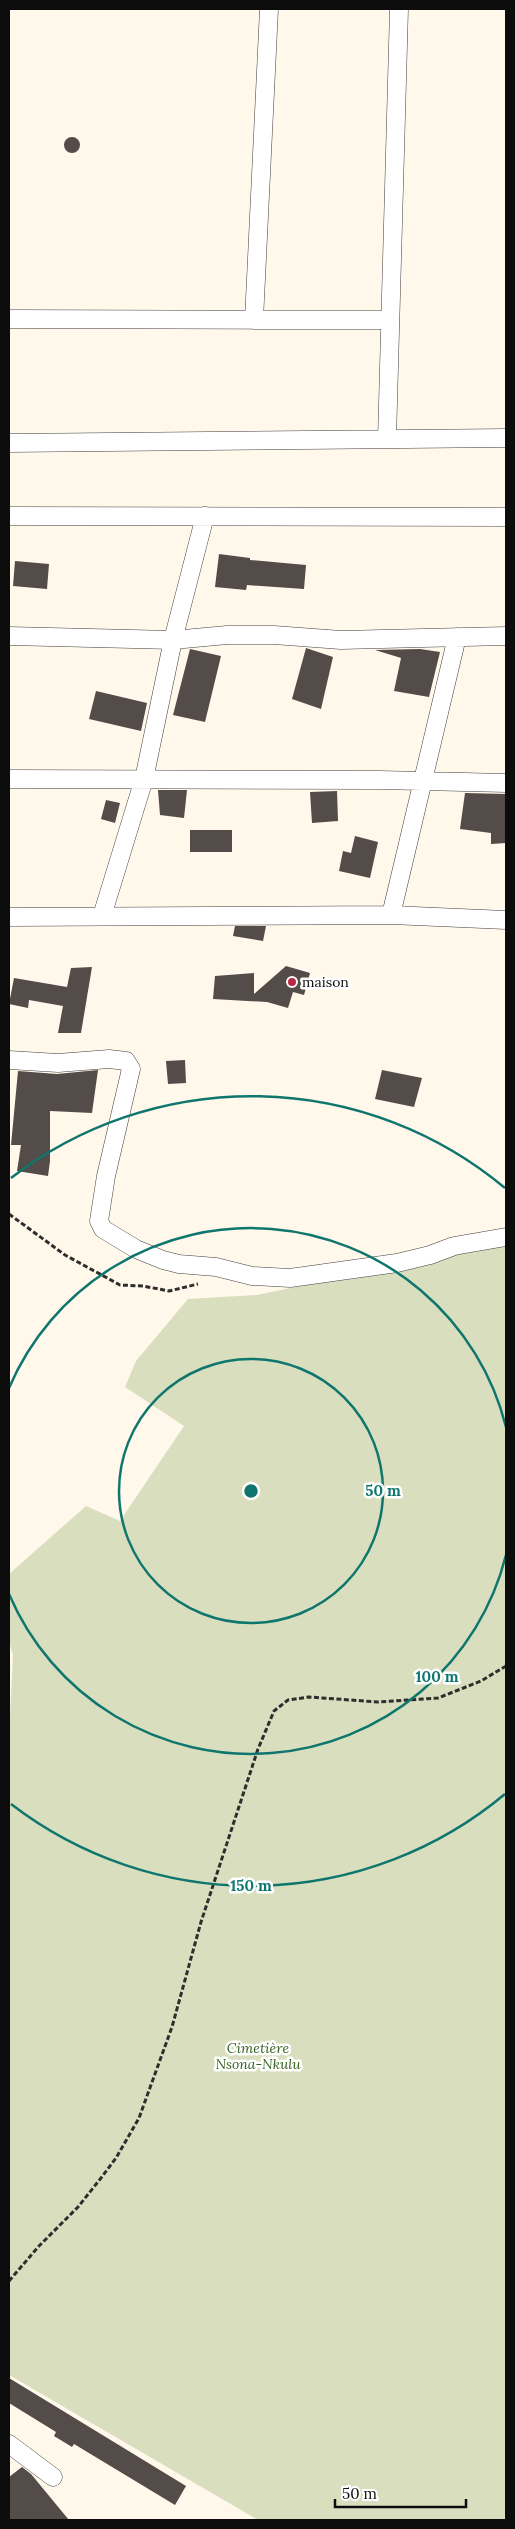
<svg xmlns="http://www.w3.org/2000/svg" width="515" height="2529" viewBox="0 0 515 2529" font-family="Lora,serif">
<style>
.cemetery{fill:#d9dfbe}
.building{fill:#544c49}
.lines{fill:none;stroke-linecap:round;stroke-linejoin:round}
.street-casing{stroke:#3f3f3f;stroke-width:19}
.path{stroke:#2e2e2e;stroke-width:3;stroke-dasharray:5 2.5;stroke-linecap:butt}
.street{stroke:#fff;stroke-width:18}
.ring{fill:none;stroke:#0f766e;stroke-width:2.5}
.poi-dot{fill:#b92742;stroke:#fff;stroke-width:2}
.labels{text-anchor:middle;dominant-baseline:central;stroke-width:5;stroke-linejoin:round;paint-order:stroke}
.poi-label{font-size:14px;fill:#0c0c0c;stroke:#fff;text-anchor:start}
.park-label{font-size:14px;font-style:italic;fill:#35621e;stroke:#fff}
.centre{fill:#0f766e;stroke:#fff;stroke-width:2.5}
.ring-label{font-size:15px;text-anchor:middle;font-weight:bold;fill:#0f766e;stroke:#fff;stroke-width:5;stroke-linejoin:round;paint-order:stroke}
</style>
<rect width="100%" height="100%" fill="#fff8eb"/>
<path class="cemetery" d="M 506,1243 L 506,2520 L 258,2520 L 9,2375 L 9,1737 L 13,1655 L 9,1642 L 9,1574 L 86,1506 L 120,1521 L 184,1426 L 125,1387 L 136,1361 L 188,1299 L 257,1295 Z"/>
<path class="building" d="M64 145a8 8 0 1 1 16 0a8 8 0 1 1-16 0Z
M 219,554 L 250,558 L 250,560 L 306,565 L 304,589 L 247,585 L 246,590 L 215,587 Z
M 15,561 L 49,564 L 47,589 L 13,586 Z
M 306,648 L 333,657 L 321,709 L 292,699 Z
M 190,649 L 221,656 L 205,722 L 173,715 Z
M 420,649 L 440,652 L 429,697 L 394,691 L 401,658 L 375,650 Z
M 96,691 L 147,703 L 141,731 L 89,719 Z
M 158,790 L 187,790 L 184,818 L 160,815 Z
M 337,791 L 338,821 L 312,823 L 310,792 Z
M 465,793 L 506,794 L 506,843 L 491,844 L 491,833 L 460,829 Z
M 106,800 L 120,803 L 115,823 L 101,819 Z
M 190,830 L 232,830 L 232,852 L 190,852 Z
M 355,836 L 378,842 L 370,878 L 339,871 L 343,851 L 351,853 Z
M 235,926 L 266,926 L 263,941 L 233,936 Z
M 286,966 L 310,973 L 304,995 L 293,992 L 288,1008 L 267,1002 L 213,999 L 215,976 L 254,973 L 254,994 Z
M 92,967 L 81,1033 L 58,1033 L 63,1006 L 29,1000 L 28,1008 L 9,1004 L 14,978 L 67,987 L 71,968 Z
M 185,1060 L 186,1083 L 168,1084 L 166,1061 Z
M 98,1070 L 92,1113 L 50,1111 L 50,1161 L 48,1176 L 17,1171 L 21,1145 L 11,1145 L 18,1071 L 57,1074 Z
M 382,1070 L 422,1078 L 414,1107 L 375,1099 Z
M 9,2378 L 186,2486 L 175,2505 L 74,2444 L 72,2447 L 54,2436 L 56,2432 L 9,2403 Z
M 22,2467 L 31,2474 L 69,2520 L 9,2520 L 9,2477 Z"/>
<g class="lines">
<defs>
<path id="street" d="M 9,319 L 389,320
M 254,320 L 269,9
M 387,439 L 399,9
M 9,443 L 506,438
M 9,516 L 506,517
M 9,636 L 173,640 L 227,635 L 274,635 L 341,640 L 506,636
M 9,779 L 380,780 L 506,783
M 391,915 L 457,637
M 102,916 L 144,779 L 173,640 L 205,516
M 9,917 L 391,915 L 506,920
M 9,1060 L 58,1063 L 109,1059 L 126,1061 L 131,1069 L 106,1176 L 99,1221 L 103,1229 L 136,1249 L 163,1260 L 179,1264 L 216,1267 L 252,1276 L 290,1278 L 397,1263 L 430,1255 L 454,1246 L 506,1237
M 9,2444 L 53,2477"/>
</defs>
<use href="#street" class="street-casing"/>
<path class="path" d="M 9,1214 L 65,1255 L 120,1285 L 143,1286 L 169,1291 L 198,1284
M 9,2281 L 39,2246 L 78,2207 L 101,2178 L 116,2158 L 139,2118 L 172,2027 L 201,1922 L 258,1749 L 274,1711 L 288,1700 L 309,1697 L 378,1702 L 438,1698 L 481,1681 L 506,1666"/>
<use href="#street" class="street"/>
</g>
<g class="ring">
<circle cx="251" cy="1491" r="132"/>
<path d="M506 1555A263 263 0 0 1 9 1594M9 1388A263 263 0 0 1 506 1427"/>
<path d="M505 1794A395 395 0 0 1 11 1804M11 1178A395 395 0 0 1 505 1188"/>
</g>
<circle class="poi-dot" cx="292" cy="982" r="5"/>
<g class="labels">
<g class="poi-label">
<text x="302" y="982">maison</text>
</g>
<g class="park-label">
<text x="258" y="2048">Cimetière<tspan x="258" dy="16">Nsona-Nkulu</tspan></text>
</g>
</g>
<circle cx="251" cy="1491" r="8" class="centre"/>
<g class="ring-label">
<text x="383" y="1496">50 m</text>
<text x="437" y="1682">100 m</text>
<text x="251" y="1891">150 m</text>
</g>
<rect width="515" height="2529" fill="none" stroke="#0c0c0c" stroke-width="20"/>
<path d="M335 2499v8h131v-8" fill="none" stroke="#0c0c0c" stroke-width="2.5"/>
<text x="342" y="2499" font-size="15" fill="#0c0c0c" stroke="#ffffff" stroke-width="4" paint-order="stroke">50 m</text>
</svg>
